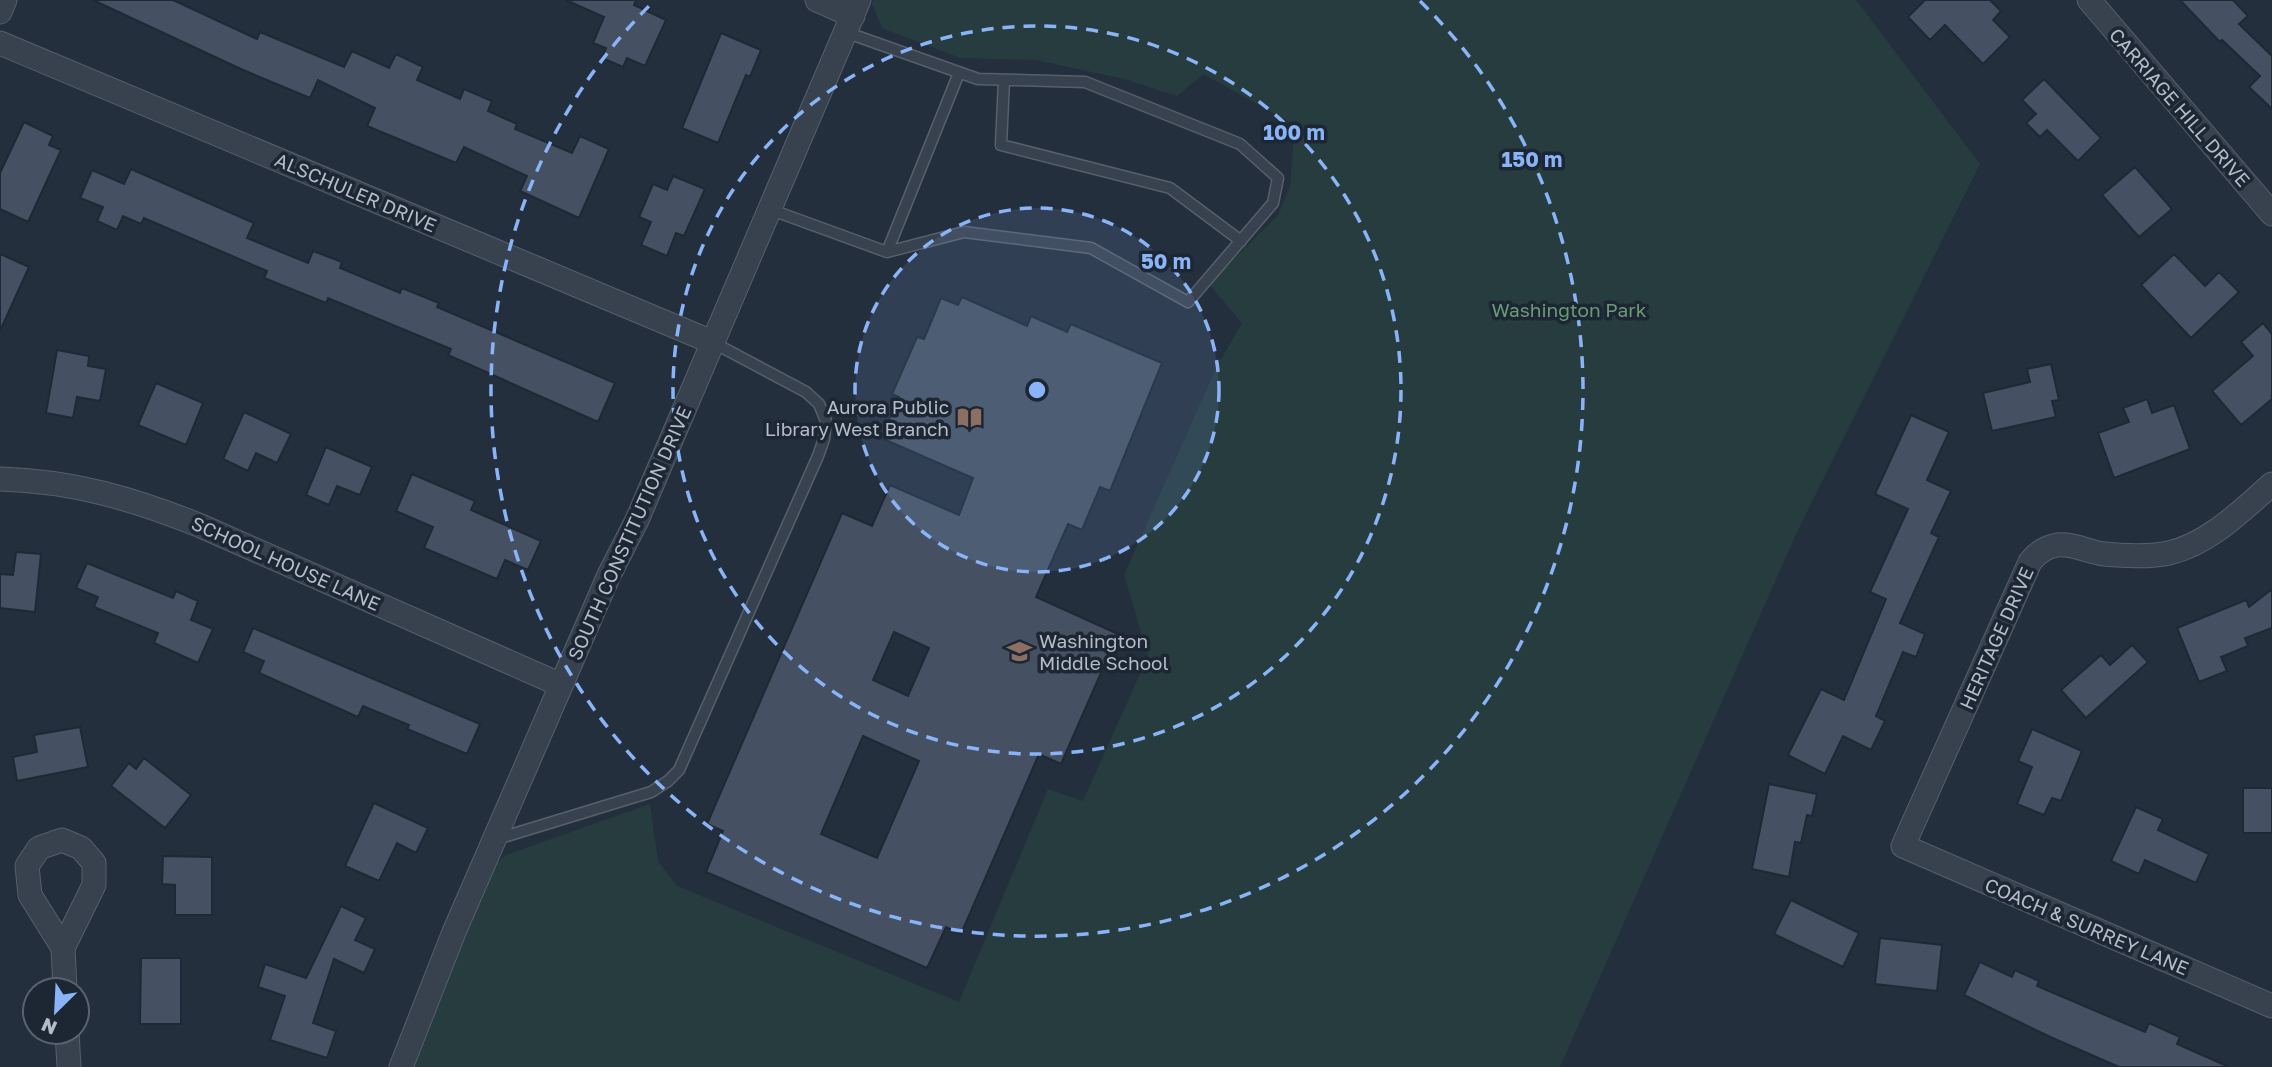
<svg xmlns="http://www.w3.org/2000/svg" width="2272" height="1067" viewBox="0 0 2272 1067" font-family="'Golos Text',sans-serif">
<style>
.green{fill:#263c3f}
.building{fill:#455162;stroke:#1f2835;stroke-width:2;fill-rule:evenodd}
.lines{fill:none;stroke-linecap:round;stroke-linejoin:round}
.lane-casing{stroke:#565f6c;stroke-width:13}
.street-casing{stroke:#565f6c;stroke-width:25}
.lane{stroke:#38414e;stroke-width:10}
.street{stroke:#38414e;stroke-width:23}
.ring{fill:none;stroke:#8ab4f8;stroke-width:3.5;stroke-dasharray:12 9}
.labels{text-anchor:middle;dominant-baseline:central;stroke-width:7;stroke-linejoin:round;paint-order:stroke}
.street-label{font-size:19px;fill:#b4bcc9;stroke:#1d2633}
.park-label{font-size:19px;fill:#6b9a76;stroke:#1d2633}
.poi-label{font-size:19px;fill:#b4bcc9;stroke:#1d2633;text-anchor:end}
.centre{fill:#8ab4f8;stroke:#1d2633;stroke-width:3.5}
.ring-label{font-size:21px;text-anchor:middle;font-weight:bold;fill:#8ab4f8;stroke:#1d2633;stroke-width:7;stroke-linejoin:round;paint-order:stroke}
</style>
<rect width="100%" height="100%" fill="#242f3e"/>
<path class="green" d="M 873,0 L 1856,0 L 1980,164 L 1797,532 L 1560,1067 L 413,1067 L 446,975 L 487,873 L 506,855 L 650,804 L 658,861 L 677,886 L 959,1002 L 1048,789 L 1083,801 L 1148,656 L 1124,575 L 1217,366 L 1242,323 L 1209,284 L 1278,215 L 1290,187 L 1295,125 L 1203,74 L 1177,96 L 1124,79 L 1036,60 L 960,58 L 882,28 L 872,4 Z"/>
<path class="building" d="M 93,0 L 173,0 L 257,39 L 260,32 L 344,67 L 352,51 L 389,68 L 396,54 L 423,67 L 417,80 L 460,99 L 464,89 L 492,101 L 488,111 L 517,124 L 515,129 L 572,153 L 580,136 L 609,149 L 579,218 L 520,191 L 527,176 L 464,147 L 456,163 L 367,126 L 375,108 L 318,80 L 310,98 L 243,70 Z
M 566,0 L 636,0 L 634,5 L 666,20 L 645,66 L 627,58 L 623,67 L 602,58 L 606,48 L 593,43 L 604,17 Z
M 1925,0 L 1990,0 L 2001,11 L 1993,20 L 2010,37 L 1983,64 L 1945,25 L 1930,40 L 1908,17 Z
M 2180,0 L 2233,0 L 2248,16 L 2239,24 L 2272,56 L 2272,109 L 2249,87 L 2260,76 L 2222,40 L 2220,42 Z
M 721,33 L 761,50 L 750,77 L 746,75 L 718,143 L 682,128 Z
M 2044,79 L 2101,138 L 2078,161 L 2047,130 L 2040,137 L 2026,123 L 2036,114 L 2022,100 Z
M 24,122 L 53,136 L 49,145 L 61,150 L 28,222 L 0,209 L 0,173 Z
M 2135,167 L 2172,209 L 2139,237 L 2102,195 Z
M 131,169 L 254,223 L 247,238 L 308,263 L 313,251 L 342,262 L 340,268 L 400,293 L 402,288 L 439,303 L 437,307 L 615,383 L 598,422 L 448,355 L 451,349 L 328,298 L 326,303 L 264,278 L 267,271 L 144,218 L 141,224 L 123,216 L 117,230 L 97,221 L 103,207 L 80,198 L 92,170 L 124,184 Z
M 673,176 L 705,189 L 684,236 L 676,233 L 667,256 L 641,245 L 651,222 L 639,217 L 653,184 L 667,190 Z
M 0,254 L 29,267 L 0,331 Z
M 2174,254 L 2205,286 L 2219,272 L 2239,292 L 2191,338 L 2141,285 Z
M 962,297 L 1027,326 L 1031,316 L 1067,332 L 1071,324 L 1162,363 L 1110,491 L 1100,487 L 1082,530 L 1068,524 L 1036,597 L 1118,634 L 1061,764 L 1039,754 L 961,934 L 946,927 L 927,968 L 706,872 L 723,831 L 707,824 L 842,513 L 872,526 L 890,485 L 959,515 L 973,478 L 881,438 L 899,397 L 892,394 L 917,337 L 924,339 L 941,298 L 958,305 ZM 894,632 L 929,648 L 908,696 L 873,680 ZM 863,736 L 919,761 L 877,858 L 821,834 Z
M 2263,323 L 2272,334 L 2272,399 L 2241,425 L 2212,391 L 2253,356 L 2241,342 Z
M 57,350 L 89,356 L 88,366 L 106,369 L 100,401 L 77,397 L 73,418 L 46,413 Z
M 2051,364 L 2059,400 L 2052,401 L 2056,417 L 1992,431 L 1983,393 L 2030,382 L 2027,369 Z
M 156,383 L 203,403 L 186,445 L 138,425 Z
M 2147,399 L 2152,413 L 2174,405 L 2190,449 L 2114,478 L 2098,433 L 2129,422 L 2123,408 Z
M 244,412 L 291,434 L 277,463 L 256,453 L 248,471 L 223,459 Z
M 1911,415 L 1949,432 L 1927,480 L 1951,491 L 1931,533 L 1939,537 L 1900,623 L 1925,634 L 1916,657 L 1903,652 L 1876,716 L 1885,721 L 1871,750 L 1843,736 L 1825,774 L 1788,755 L 1821,689 L 1844,700 L 1886,599 L 1870,592 L 1908,509 L 1875,494 Z
M 326,447 L 372,467 L 360,495 L 337,486 L 329,505 L 306,495 Z
M 412,474 L 475,501 L 471,510 L 541,541 L 528,570 L 505,560 L 497,579 L 424,548 L 433,527 L 396,511 Z
M 16,552 L 41,554 L 35,612 L 0,608 L 0,574 L 13,575 Z
M 87,563 L 173,598 L 176,591 L 198,601 L 191,620 L 213,629 L 198,663 L 154,643 L 158,633 L 94,607 L 98,597 L 76,588 Z
M 2272,589 L 2272,628 L 2245,638 L 2248,646 L 2221,657 L 2227,671 L 2199,682 L 2177,628 L 2246,600 L 2249,607 Z
M 253,628 L 480,724 L 467,754 L 407,729 L 409,725 L 363,706 L 358,717 L 259,673 L 264,661 L 243,652 Z
M 2132,645 L 2148,662 L 2086,718 L 2061,690 L 2101,655 L 2110,665 Z
M 80,727 L 88,767 L 17,781 L 13,757 L 37,752 L 34,735 Z
M 2032,729 L 2082,751 L 2061,801 L 2052,798 L 2044,815 L 2017,804 L 2032,767 L 2018,761 Z
M 144,758 L 191,795 L 165,828 L 111,786 L 129,763 L 136,769 Z
M 1769,784 L 1817,794 L 1812,816 L 1807,815 L 1801,843 L 1795,842 L 1789,877 L 1752,869 Z
M 2243,788 L 2272,788 L 2272,833 L 2243,833 Z
M 374,803 L 428,828 L 416,853 L 397,843 L 379,881 L 345,866 Z
M 2136,807 L 2163,819 L 2158,830 L 2209,854 L 2196,883 L 2145,860 L 2139,874 L 2111,861 Z
M 163,856 L 212,857 L 212,915 L 175,915 L 175,885 L 162,884 Z
M 1791,900 L 1859,933 L 1843,967 L 1774,934 Z
M 341,906 L 366,918 L 355,940 L 375,949 L 364,973 L 334,959 L 313,1023 L 336,1031 L 327,1058 L 270,1040 L 285,996 L 258,987 L 265,964 L 306,978 Z
M 1880,938 L 1942,945 L 1937,991 L 1875,984 Z
M 141,958 L 181,958 L 181,1024 L 140,1024 Z
M 1980,962 L 2012,977 L 2015,970 L 2039,981 L 2037,986 L 2145,1032 L 2149,1023 L 2180,1037 L 2177,1044 L 2229,1067 L 2119,1067 L 2048,1036 L 1964,995 Z"/>
<g class="lines">
<defs>
<path id="lane" d="M 1004,80 L 1001,145 L 1170,188 L 1241,241
M 769,209 L 887,252 L 964,232 L 1091,248 L 1188,302 L 1273,203 L 1278,178 L 1240,144 L 1085,82 L 978,79 L 845,32
M 887,252 L 959,73
M 497,839 L 651,792 L 668,781 L 679,770 L 818,456 L 824,439 L 826,421 L 819,404 L 806,392 L 712,342"/>
<path id="street" d="M 817,0 L 853,16
M 2089,0 L 2272,214
M 0,12 L 5,0
M 0,43 L 712,342
M 0,479 C 73,481 134,499 201,526 L 561,685
M 2272,484 C 2242,510 2209,544 2169,553 C 2153,557 2122,556 2104,554 C 2089,552 2072,543 2057,545 C 2045,547 2037,553 2030,562 L 1903,846 L 2272,1006
M 63,948 L 30,895 L 27,866 L 39,848 L 62,840 L 81,848 L 94,863 L 94,885 L 63,948 L 65,990
M 67,1032 L 69,1067
M 401,1067 L 454,932 L 609,575 L 637,520 L 859,0"/>
</defs>
<use href="#lane" class="lane-casing"/>
<use href="#street" class="street-casing"/>
<use href="#lane" class="lane"/>
<use href="#street" class="street"/>
</g>
<circle cx="1037" cy="390" r="182" fill="#8ab4f8" fill-opacity=".12"/>
<g class="ring">
<circle cx="1037" cy="390" r="182"/>
<circle cx="1037" cy="390" r="364"/>
<path d="M1420 1A546 546 0 1 1 654 1"/>
</g>
<defs>
<symbol id="library-bare" viewBox="-9 -9 18 18"><path d="M-6-4Q-3-5.5-.7-3.5V5Q-3 3-6 4ZM6-4Q3-5.5 .7-3.5V5Q3 3 6 4Z" fill="#8d6e63" stroke="#1d2633" stroke-width="2.5" paint-order="stroke"/></symbol>
<symbol id="school-bare" viewBox="-9 -9 18 18"><path d="M0-5L7-2L0 1L-7-2ZM-4 1L0 2.5L4 1V4Q0 6-4 4Z" fill="#8d6e63" stroke="#1d2633" stroke-width="2.5" paint-order="stroke"/></symbol>
</defs>
<g fill-rule="evenodd">
<use href="#library-bare" x="952" y="400" width="35" height="35"/>
<use href="#school-bare" x="1002" y="634" width="35" height="35"/>
</g>
<g class="labels">
<g class="street-label">
<text transform="translate(2180 107) rotate(49)">CARRIAGE HILL DRIVE</text>
<text transform="translate(356 192) rotate(23)">ALSCHULER DRIVE</text>
<text transform="translate(629 533) rotate(-66)">SOUTH CONSTITUTION DRIVE</text>
<text transform="translate(286 563) rotate(24)">SCHOOL HOUSE LANE</text>
<text transform="translate(1996 638) rotate(-66)">HERITAGE DRIVE</text>
<text transform="translate(2087 926) rotate(23)">COACH &amp; SURREY LANE</text>
</g>
<g class="park-label">
<text x="1569" y="309">Washington Park</text>
</g>
<g class="poi-label">
<text x="949" y="406">Aurora Public<tspan x="949" dy="22">Library West Branch</tspan></text>
<text x="1039" y="640" text-anchor="start">Washington<tspan x="1039" dy="22">Middle School</tspan></text>
</g>
</g>
<circle cx="1037" cy="390" r="10" class="centre"/>
<g class="ring-label">
<text x="1294" y="140">100 m</text>
<text x="1532" y="167">150 m</text>
<text x="1166" y="269">50 m</text>
</g>
<g transform="translate(56 1011) rotate(204)"><circle r="33" fill="#1d2633" stroke="#59626f" stroke-width="2"/>
<path d="M0-5L12 26L0 18L-12 26Z" fill="#8ab4f8"/>
<text y="-10" font-size="19" font-weight="bold" text-anchor="middle" fill="#b4bcc9">N</text>
</g>
</svg>
